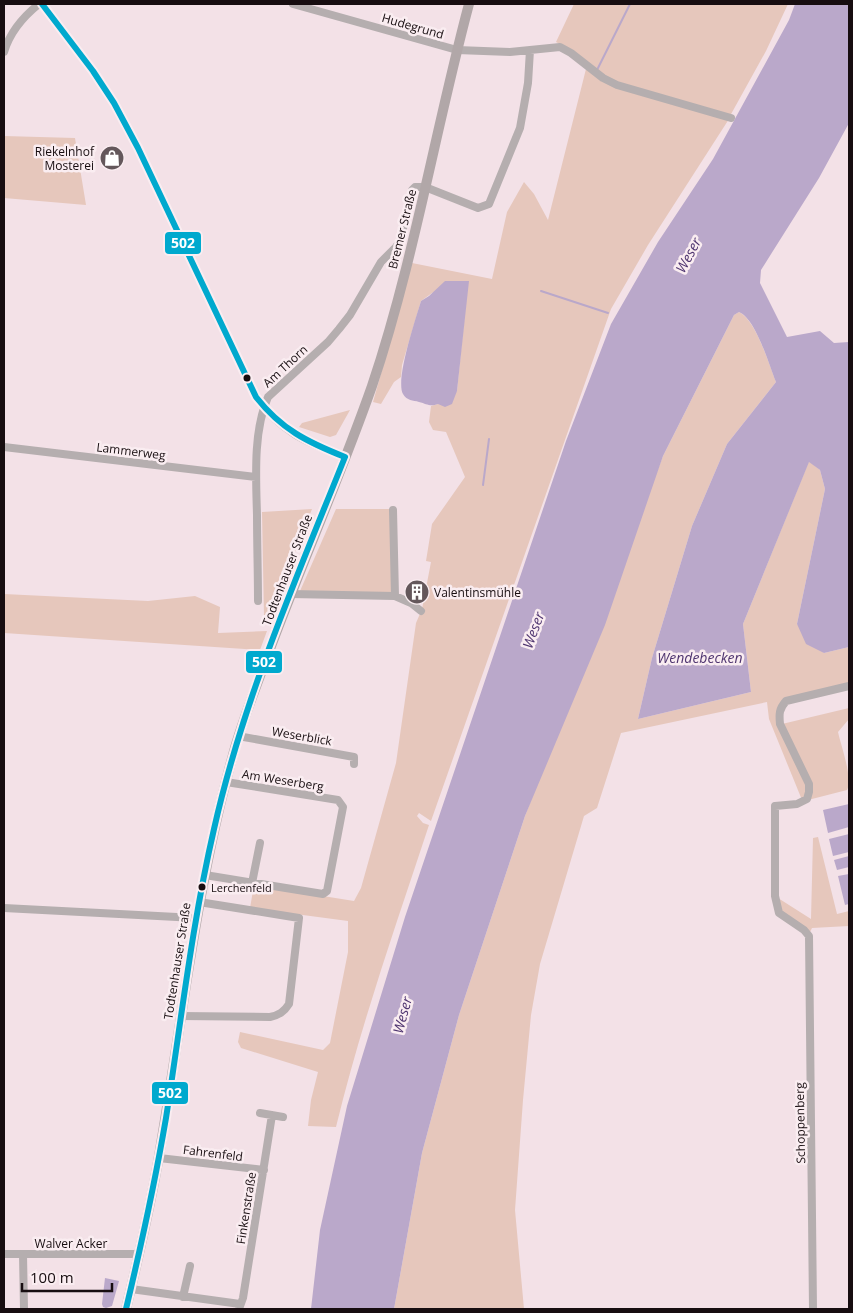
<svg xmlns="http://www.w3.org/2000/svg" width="853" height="1313" viewBox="0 0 853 1313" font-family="'Open Sans',sans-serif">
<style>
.green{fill:#e6c7bc}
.water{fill:#baa8ca}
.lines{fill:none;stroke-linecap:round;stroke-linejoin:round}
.stream{stroke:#baa8ca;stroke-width:2}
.minor{stroke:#b5aeaf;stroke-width:8}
.major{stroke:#b1a7a8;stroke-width:10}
.bus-1-casing{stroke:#faedf1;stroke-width:10}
.bus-1{stroke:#00a9ce;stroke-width:6}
.bus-dot{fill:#170d10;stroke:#faedf1;stroke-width:2}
.labels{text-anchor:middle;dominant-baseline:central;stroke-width:5;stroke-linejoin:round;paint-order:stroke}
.bus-label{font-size:11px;fill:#170d10;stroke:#faedf1;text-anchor:start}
.street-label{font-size:12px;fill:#170d10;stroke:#faedf1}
.poi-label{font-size:12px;fill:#170d10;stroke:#faedf1;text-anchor:end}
.water-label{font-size:14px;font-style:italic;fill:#4f3570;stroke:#faedf1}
.line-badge{stroke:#faedf1;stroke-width:2}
.badge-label{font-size:14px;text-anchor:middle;font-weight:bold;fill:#fff}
</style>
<rect width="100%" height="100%" fill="#f3e1e7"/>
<path class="green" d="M 574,4 L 788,4 L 766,51 L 730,116 L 622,85 C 598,74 580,53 556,42 Z
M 586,69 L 601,79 L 729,119 L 648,245 L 611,309 L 431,821 L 419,813 L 417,816 L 423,823 L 429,825 C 396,925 361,1024 336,1127 L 308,1126 L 311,1100 L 318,1072 L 241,1048 L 238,1042 L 240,1032 L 323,1050 L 330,1043 L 348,952 L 348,921 L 250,908 L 254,885 L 354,901 L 361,888 L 396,763 L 416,623 L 422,609 L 431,562 L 426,561 L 432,524 L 465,477 L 446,432 L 433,430 L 429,422 L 431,406 L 438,404 L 457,391 L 468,282 L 458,282 L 432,293 L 421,301 L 402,365 L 401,377 L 394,382 L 381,404 L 373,402 L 412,263 L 492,279 L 507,212 L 524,182 L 534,194 L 548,220 Z
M 4,136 L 75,138 L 86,205 L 4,198 Z
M 739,312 C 756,320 769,365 776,382 L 727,444 L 692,526 L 652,658 L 638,719 L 751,692 L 743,624 L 809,461 L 820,470 L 825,489 L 797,624 L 824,653 L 849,647 L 849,683 L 785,699 L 778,709 L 807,784 L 808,792 L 802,800 L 769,719 L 767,702 L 621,733 L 597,808 L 584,816 L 540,964 L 531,1015 L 523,1100 L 515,1210 L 524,1309 L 394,1309 L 422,1153 L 459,1015 L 525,816 L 663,456 L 734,315 Z
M 350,410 L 336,435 L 330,437 L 299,427 L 302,423 Z
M 312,509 L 269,618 L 264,617 L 262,512 Z
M 336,509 L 392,509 L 393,589 L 389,594 L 300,591 Z
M 4,594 L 148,601 L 195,596 L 220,607 L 218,633 L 267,631 L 260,650 L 4,633 Z
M 849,708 L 849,719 L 838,732 C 841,746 853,778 847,790 L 808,800 L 811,792 L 782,724 Z
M 818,837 L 837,914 L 849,911 L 849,926 L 812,928 L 810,932 L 780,912 L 778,898 L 811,919 L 813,838 Z"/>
<path class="water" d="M 795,4 L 849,4 L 849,123 L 819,178 L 761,270 L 760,283 L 787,337 L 820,331 L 834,343 L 849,342 L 849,647 L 824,653 L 806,644 L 797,624 L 825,489 L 820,470 L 809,462 L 743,624 L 751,692 L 638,719 L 652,658 L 692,526 L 727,444 L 776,382 C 769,365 756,319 739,312 L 734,315 L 663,456 L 605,625 L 525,816 L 459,1015 L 422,1153 L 394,1309 L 311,1309 L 320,1230 L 347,1106 L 405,917 L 566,441 L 611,324 L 658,242 L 713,159 L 789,20 Z
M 445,281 L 469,281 L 457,391 L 452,404 L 445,407 L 438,404 C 430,407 427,404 419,402 C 413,400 407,401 403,394 C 395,380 416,318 421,301 L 429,296 Z
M 849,804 L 849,827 L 828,833 L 823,810 Z
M 849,834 L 849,852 L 833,856 L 829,839 Z
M 849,856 L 849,867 L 837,870 L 834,860 Z
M 849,874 L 849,904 L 845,905 L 838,876 Z
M 105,1278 L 119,1281 L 112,1306 L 106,1308 L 103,1307 L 102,1304 Z"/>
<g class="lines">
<path class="stream" d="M 597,70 L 630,4
M 541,291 L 608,313
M 483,485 L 489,439"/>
<path class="minor" d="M 42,4 L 93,71 L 114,103 L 138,148 L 256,397 C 281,432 306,442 345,457
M 293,4 L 457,50 L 510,52 L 560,47 L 571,53 L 603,78 L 617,85 L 731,118
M 4,52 C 10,32 24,16 39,4
M 4,447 L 256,477
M 393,510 L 395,596
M 290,594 L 395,596 L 411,603 L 421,611
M 258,601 C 258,572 257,544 257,515 C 256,478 253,431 268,397 L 328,342 L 339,329 L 350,315 L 381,262 L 396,247 L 400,241 L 412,190 L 415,187 L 425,187 L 478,208 L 489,204 L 520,128 L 528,83 L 530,50
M 238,736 L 354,757 L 354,764
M 205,875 L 323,894 L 327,891 L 343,807 L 338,800 L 226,782
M 252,883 L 260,843
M 4,908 L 196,918
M 180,1016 L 270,1017 C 279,1015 284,1012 289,1004 L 299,918 L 199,902
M 260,1113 L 283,1117
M 159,1158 L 264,1170
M 4,1254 L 139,1254
M 23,1254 L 24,1309
M 131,1289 L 240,1304
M 183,1297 L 190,1266
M 239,1309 L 243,1298 L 272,1115
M 813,1309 L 809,936 L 804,930 L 779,913 L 775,896 L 775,806 L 797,804 L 807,799 L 809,792 L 809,784 L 780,724 C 779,714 779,709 786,701 L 849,686"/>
<path class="major" d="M 126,1309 C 138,1259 150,1208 159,1156 C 182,1022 196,887 233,755 C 241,725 253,695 264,665 C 298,572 339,480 372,386 C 414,261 435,131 469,4"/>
<defs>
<path id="bus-1" d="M 42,4 L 93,71 L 114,103 L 138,148 L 256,397 C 281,429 307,442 345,457
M 126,1309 C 141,1246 155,1182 166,1118 C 181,1022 192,924 214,829 C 243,700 296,579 345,457"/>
</defs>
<use href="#bus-1" class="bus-1-casing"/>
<use href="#bus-1" class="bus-1"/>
</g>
<defs>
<symbol id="shop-disc" viewBox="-11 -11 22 22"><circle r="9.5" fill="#64575b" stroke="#faedf1"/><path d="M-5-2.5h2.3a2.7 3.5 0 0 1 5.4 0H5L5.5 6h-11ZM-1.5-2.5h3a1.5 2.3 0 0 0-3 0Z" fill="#fff"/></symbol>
<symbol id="building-disc" viewBox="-11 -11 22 22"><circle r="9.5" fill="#64575b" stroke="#faedf1"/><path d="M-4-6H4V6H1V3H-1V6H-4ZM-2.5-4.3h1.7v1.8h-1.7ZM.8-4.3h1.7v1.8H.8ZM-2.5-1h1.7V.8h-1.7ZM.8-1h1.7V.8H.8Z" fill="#fff"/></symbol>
</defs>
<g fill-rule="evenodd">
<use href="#shop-disc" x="98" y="144" width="28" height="28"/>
<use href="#building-disc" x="403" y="578" width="28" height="28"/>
</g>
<g class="bus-dot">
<circle cx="247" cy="378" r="4.5"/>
<circle cx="202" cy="887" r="4.5"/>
</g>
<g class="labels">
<g class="bus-label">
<text x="211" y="887">Lerchenfeld</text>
</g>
<g class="street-label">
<text transform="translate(413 26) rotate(16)">Hudegrund</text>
<text transform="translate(402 229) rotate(-76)">Bremer Straße</text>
<text transform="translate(285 366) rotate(-43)">Am Thorn</text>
<text transform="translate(131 451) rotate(7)">Lammerweg</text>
<text transform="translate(287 570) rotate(-69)">Todtenhauser Straße</text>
<text transform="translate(302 736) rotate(10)">Weserblick</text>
<text transform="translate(283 780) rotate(9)">Am Weserberg</text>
<text transform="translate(177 961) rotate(-81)">Todtenhauser Straße</text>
<text transform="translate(800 1123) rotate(-91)">Schoppenberg</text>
<text transform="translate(213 1153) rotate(7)">Fahrenfeld</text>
<text transform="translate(246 1208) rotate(-81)">Finkenstraße</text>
<text x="71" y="1243">Walver Acker</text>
</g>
<g class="poi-label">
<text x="94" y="151">Riekelnhof<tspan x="94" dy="14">Mosterei</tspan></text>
<text x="434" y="592" text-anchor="start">Valentinsmühle</text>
</g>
<g class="water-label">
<text transform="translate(688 255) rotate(-62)">Weser</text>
<text transform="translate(533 630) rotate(-70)">Weser</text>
<text x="700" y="657">Wendebecken</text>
<text transform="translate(402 1015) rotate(-75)">Weser</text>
</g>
</g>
<g class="line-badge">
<rect x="164" y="231" width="38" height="24" rx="5" fill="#00a9ce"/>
<rect x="245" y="650" width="38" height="24" rx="5" fill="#00a9ce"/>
<rect x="151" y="1081" width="38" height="24" rx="5" fill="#00a9ce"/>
</g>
<g class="badge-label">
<text x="183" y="248">502</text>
<text x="264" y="667">502</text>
<text x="170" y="1098">502</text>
</g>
<rect width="853" height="1313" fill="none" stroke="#170d10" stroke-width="10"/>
<path d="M22 1283v8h90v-8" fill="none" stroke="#170d10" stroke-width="2.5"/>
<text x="30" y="1283" font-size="15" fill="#170d10" stroke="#faedf1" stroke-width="4" paint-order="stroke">100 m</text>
</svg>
